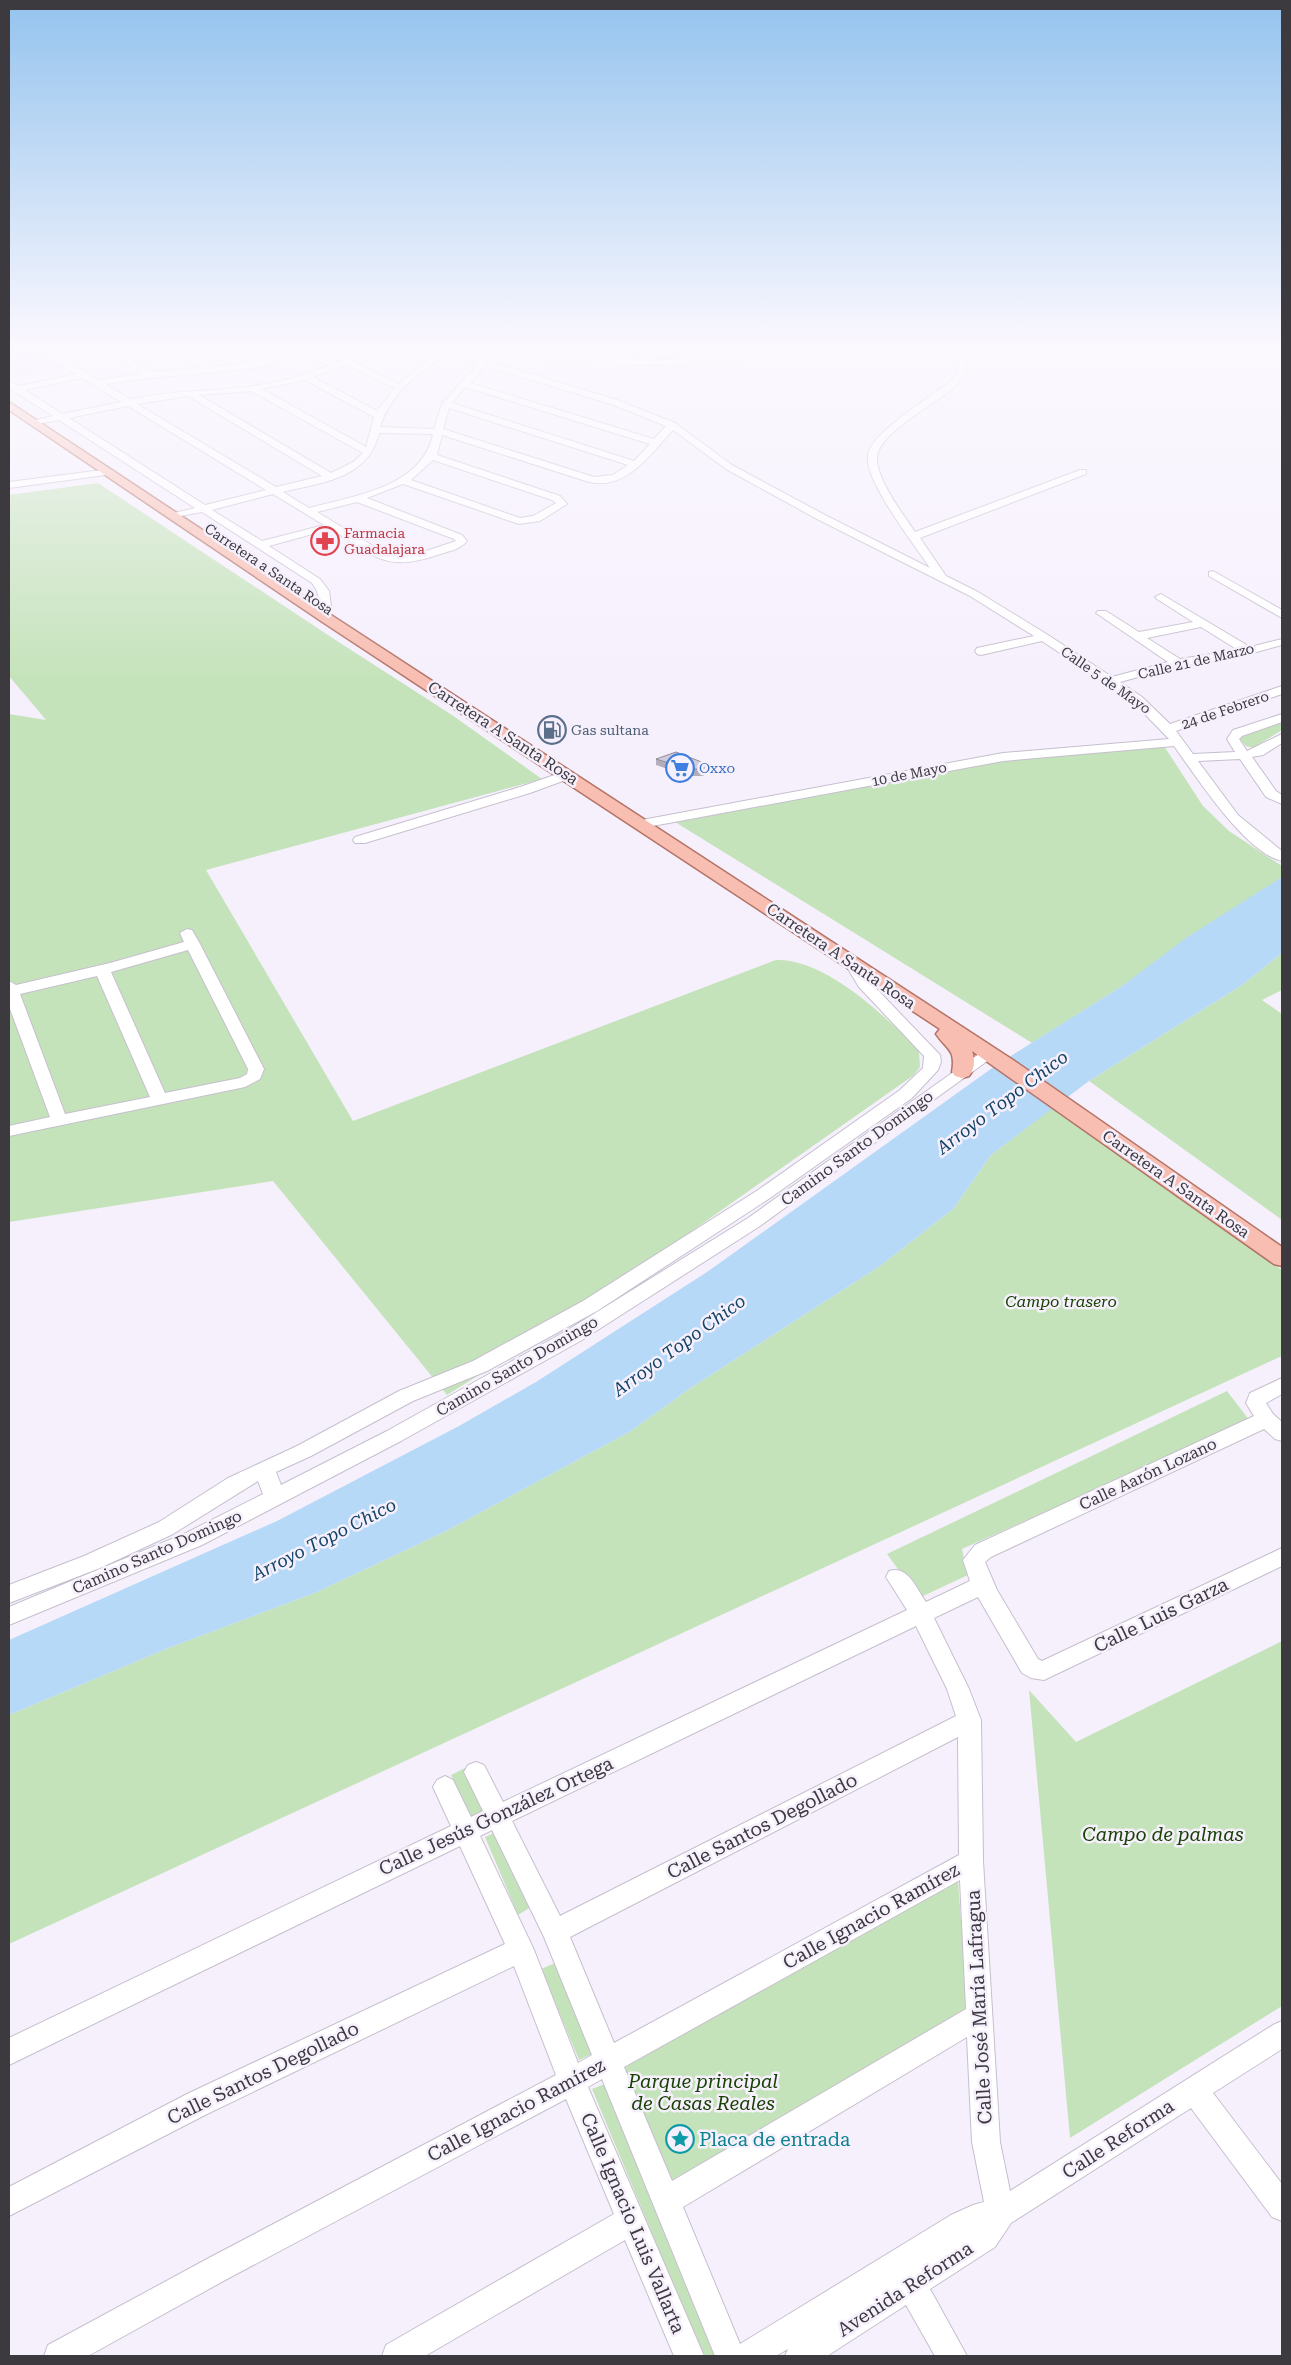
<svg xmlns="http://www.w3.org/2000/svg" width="1291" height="2365" viewBox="0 0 1291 2365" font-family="'Roboto Serif',serif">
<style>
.built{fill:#ebe1f8}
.green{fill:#c5e3bb}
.water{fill:#b6d9f8}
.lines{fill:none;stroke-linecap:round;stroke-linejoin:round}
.minor-casing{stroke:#c6bfce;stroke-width:2}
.major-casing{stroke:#b37367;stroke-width:3}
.minor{fill:#fff;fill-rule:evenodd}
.major{fill:#f8beb1;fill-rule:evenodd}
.wall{fill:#b4aebb}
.building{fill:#d1cada;stroke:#928d99}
.labels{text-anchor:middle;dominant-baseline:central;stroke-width:5;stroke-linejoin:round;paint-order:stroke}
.far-health-label{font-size:14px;fill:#be3a42;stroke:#f6f0fd;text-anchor:start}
.far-street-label{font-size:14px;fill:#3c393f;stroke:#f6f0fd}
.far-service-label{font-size:14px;fill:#4e5e75;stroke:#f6f0fd;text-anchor:start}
.far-shop-label{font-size:14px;fill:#366cbe;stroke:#f6f0fd;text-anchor:start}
.street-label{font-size:16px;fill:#3c393f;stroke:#f6f0fd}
.park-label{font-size:16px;font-style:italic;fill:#184203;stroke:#f6f0fd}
.water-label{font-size:18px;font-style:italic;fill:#134468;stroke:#f6f0fd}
.near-street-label{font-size:19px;fill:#3c393f;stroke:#f6f0fd}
.near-park-label{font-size:19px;font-style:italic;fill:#184203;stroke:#f6f0fd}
.near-culture-label{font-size:19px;fill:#0d838f;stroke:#f6f0fd;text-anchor:start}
</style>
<rect width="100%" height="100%" fill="#f6f0fd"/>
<path class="built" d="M 9,348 L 29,348 L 62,368 L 12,378 L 9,375 Z"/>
<path class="green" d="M 98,483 L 334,639 L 452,715 L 542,779 L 206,870 L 353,1121 L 776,960 C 825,958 887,1017 919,1051 L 920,1067 L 914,1075 L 551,1330 L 447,1395 L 273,1181 L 9,1222 L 9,714 L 46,720 L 9,676 L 9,495 Z
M 1282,722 L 1282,730 L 1253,748 L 1246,746 L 1239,738 Z
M 1164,746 L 1203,806 L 1229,831 L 1282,866 L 1282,878 L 1122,986 L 1032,1043 L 675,822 L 1014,757 Z
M 1282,953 L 1282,990 L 1262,1000 L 1282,1014 L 1282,1220 L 1089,1081 L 1242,985 Z
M 1052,1108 L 1282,1270 L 1282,1356 L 9,1944 L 9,1715 L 166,1649 L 317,1592 L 446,1531 L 631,1431 L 689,1389 L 880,1266 L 953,1209 L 991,1155 Z
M 1227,1391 L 1250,1421 L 962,1549 L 968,1575 L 919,1598 L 887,1554 Z
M 1282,1641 L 1282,2006 L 1070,2138 L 1029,1690 L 1076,1742 Z
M 467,1767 L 488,1809 L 471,1817 L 451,1775 Z
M 498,1831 L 531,1907 L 518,1915 L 485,1837 Z
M 958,1881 L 968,2011 L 672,2181 L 623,2066 Z
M 555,1963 L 594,2053 L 579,2060 L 541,1969 Z
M 607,2083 L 721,2356 L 703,2356 L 592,2089 Z"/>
<path class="water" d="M 1282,877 L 1282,953 L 1242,985 L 1089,1081 L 991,1155 L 953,1209 L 880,1266 L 689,1389 L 631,1431 L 446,1531 L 317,1592 L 166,1649 L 9,1715 L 9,1640 L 277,1521 L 459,1426 L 536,1382 L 707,1272 L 995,1066 L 1122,986 L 1186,938 Z"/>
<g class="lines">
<defs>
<path id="minor" d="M 35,348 L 44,348 L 98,380 L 141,374 L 100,348 L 110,348 L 152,372 L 199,368 L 166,348 L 176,348 L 210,367 L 255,362 L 231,348 L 241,348 L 263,360 C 302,344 299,344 336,363 L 364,348 L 374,348 L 352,361 L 399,384 L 419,366 L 439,352 L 430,348 L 456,348 L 455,351 L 617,400 L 675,423 L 732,465 L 825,515 L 930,568 C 916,547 863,479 868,455 C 870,443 884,431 894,423 C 913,406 936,394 955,377 L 959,367 L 951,348 L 959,348 L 967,367 C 962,383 951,391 937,400 C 922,411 878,437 877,457 C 876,479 903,514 915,532 L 1080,470 L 1086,470 L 1086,474 L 920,538 L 946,576 L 978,592 L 1048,635 L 1112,677 L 1168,662 L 1096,613 L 1098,611 L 1106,611 L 1139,632 L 1193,622 L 1157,599 L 1155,597 L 1161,594 L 1250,647 L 1282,639 L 1282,645 L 1227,660 L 1179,666 L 1120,682 L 1142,697 L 1170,724 L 1282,686 L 1282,694 L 1176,731 L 1193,754 L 1235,752 L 1227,739 L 1233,730 L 1282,714 L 1282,722 L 1242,736 L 1239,739 L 1247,751 L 1282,734 L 1282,743 L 1263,755 L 1252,757 L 1276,791 L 1282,795 L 1282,804 L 1266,797 L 1240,759 L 1198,761 L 1238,815 L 1282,851 L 1282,861 C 1245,853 1196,776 1174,746 L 1003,761 L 642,828 L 637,827 L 635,824 L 642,820 L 1003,753 L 1169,739 L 1134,703 L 1042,641 L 981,655 L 977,654 L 975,651 L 977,648 L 1034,636 L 970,596 L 817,519 L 726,469 L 673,430 C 651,453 627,491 589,482 L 442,435 L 437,455 L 560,496 L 567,504 L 540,521 L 519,524 L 403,484 L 367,498 L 462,535 L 467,541 C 461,549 450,551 440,554 C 386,573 376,557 331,529 L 269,546 L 320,579 L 329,591 L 331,606 L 329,608 L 321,608 L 317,591 L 312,583 L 202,512 L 170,518 L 170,514 L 195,508 L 59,420 L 32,425 L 32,421 L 53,416 L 9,388 L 9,381 L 19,386 L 76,374 ZM 299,351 L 329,366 C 316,370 304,375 292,378 C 239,393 183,388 130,399 L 105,384 L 150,378 L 248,369 L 266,365 ZM 447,355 L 478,364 L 442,404 L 434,429 L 380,427 C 389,396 419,370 447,355 ZM 345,365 L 395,388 L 377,411 L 313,377 ZM 485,366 L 611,404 L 666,426 L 654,439 L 470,383 ZM 82,378 L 121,402 L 62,414 L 25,390 ZM 305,380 L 374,417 L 366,447 L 262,389 ZM 465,387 L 650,444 L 634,461 L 452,403 ZM 251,391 L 363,453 L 353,462 L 331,473 L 199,395 ZM 188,396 L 322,476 L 276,487 L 137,404 ZM 128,406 L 266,490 L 205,505 L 69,418 ZM 449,408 L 628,465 L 613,475 L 594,477 L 443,429 ZM 379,433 L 433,434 C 423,487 353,496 309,508 L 283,492 C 323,482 368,479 379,433 ZM 433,460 L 552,500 L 556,503 L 533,516 L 520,518 L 411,480 ZM 273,494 L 324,525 L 262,541 L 212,510 ZM 357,502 L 454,539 L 456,541 L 414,555 L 390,556 L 317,512 ZM 1201,627 L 1238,650 L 1180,659 L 1147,638 Z
M 506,348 L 519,348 L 586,357 L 661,360 L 711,358 L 775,348 L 789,348 C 760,370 534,371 506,348 Z
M 621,348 C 634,347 665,347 675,354 L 671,357 L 625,351 Z
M 110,469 L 115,472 L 113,474 L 9,488 L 9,482 Z
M 1213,571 L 1282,610 L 1282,618 L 1209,576 L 1209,572 Z
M 566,771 L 573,775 L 571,778 L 530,793 L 365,843 L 355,843 L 353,840 L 355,837 L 520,787 Z
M 187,929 L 192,930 L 200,944 L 264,1069 L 260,1079 L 245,1087 L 9,1136 L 9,1126 L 50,1117 L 9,1006 L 9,981 L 16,985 L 110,963 L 184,942 L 180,933 ZM 188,950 L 248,1069 L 247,1074 L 240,1078 L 165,1093 L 111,972 ZM 97,976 L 150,1097 L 65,1114 L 20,994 Z
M 853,959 L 858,961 L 870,982 L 940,1055 L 941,1062 L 938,1070 L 912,1098 L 770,1198 L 597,1311 L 487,1371 L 413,1401 L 311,1456 L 276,1472 L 281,1485 L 387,1431 L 568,1330 L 748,1218 L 983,1051 L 995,1051 L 997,1054 L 760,1226 L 582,1340 L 401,1441 L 202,1545 L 9,1625 L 9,1607 L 186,1533 L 263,1494 L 258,1481 L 173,1534 L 100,1568 L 9,1603 L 9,1585 L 84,1556 L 159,1522 L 228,1478 L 297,1446 L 399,1391 L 473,1361 L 583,1301 L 758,1190 L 900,1090 L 923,1068 L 924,1056 L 859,987 L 845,964 Z
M 1282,1378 L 1282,1394 L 1266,1403 L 1273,1414 L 1282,1422 L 1282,1441 L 1275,1439 L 1264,1429 L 991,1557 L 985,1562 L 997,1590 L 1038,1659 L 1042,1661 L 1282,1548 L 1282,1566 L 1044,1680 L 1031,1678 L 1022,1673 L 978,1597 L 934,1618 L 969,1689 L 981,1720 L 983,1861 L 1000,2142 L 1010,2191 L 1273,2025 L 1282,2021 L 1282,2049 L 1213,2093 L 1282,2184 L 1282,2221 L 1272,2217 L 1191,2108 L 1011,2223 L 995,2247 L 930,2289 L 967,2356 L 935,2356 L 906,2305 L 827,2356 L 785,2356 L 788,2349 L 776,2356 L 715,2356 L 602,2079 L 588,2087 L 704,2356 L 674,2356 L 625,2240 L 425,2356 L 382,2356 L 386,2345 L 614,2214 L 566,2099 L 227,2279 L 88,2356 L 44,2356 L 48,2345 L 207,2259 L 556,2075 L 514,1966 L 207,2114 L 9,2216 L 9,2187 L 187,2094 L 505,1944 L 460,1846 L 9,2065 L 9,2038 L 451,1826 L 433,1787 L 437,1780 L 445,1776 L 453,1780 L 471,1817 L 483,1811 L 464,1772 L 468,1765 L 476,1762 L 484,1765 L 503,1802 L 907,1610 L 886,1577 L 889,1571 C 908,1565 916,1588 926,1602 L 970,1581 L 963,1560 L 975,1545 L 1254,1416 L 1246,1403 L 1250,1393 ZM 916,1626 L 947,1689 L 956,1716 L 560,1916 L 512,1821 ZM 958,1737 L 959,1855 L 614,2043 L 570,1937 ZM 492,1830 L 544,1937 L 592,2055 L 578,2063 L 534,1950 L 480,1836 ZM 960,1880 L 966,2009 L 672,2181 L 624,2067 ZM 967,2037 L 972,2142 L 984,2202 L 973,2205 L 951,2215 L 740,2344 L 683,2207 Z"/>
<path id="major" d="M 9,402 L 331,615 L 1013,1060 L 1282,1247 L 1282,1266 L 1274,1264 L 972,1051 C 975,1059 975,1069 969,1076 L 962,1078 L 955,1076 L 952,1072 C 956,1049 947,1050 936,1034 L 940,1029 L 321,621 L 9,410 Z"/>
</defs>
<use href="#minor" class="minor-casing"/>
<use href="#major" class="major-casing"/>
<use href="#minor" class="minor"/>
<use href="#major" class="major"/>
</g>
<path class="wall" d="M 656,759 L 704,763 L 704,776 L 688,776 L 656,765 Z"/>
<path class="building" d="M 676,752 L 704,763 L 704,769 L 688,769 L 656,759 Z"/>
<linearGradient id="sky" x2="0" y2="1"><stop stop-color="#94c3ee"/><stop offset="0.51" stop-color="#fbf8fe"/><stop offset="1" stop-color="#fbf8fe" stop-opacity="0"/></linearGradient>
<rect width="1291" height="679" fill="url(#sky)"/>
<defs>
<symbol id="pharmacy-ring" viewBox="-11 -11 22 22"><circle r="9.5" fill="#f6f0fd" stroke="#e0444e" stroke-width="1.5"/><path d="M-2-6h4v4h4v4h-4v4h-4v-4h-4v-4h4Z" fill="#e0444e"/></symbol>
<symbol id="fuel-ring" viewBox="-11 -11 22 22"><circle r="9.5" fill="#f6f0fd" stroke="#5c6f8a" stroke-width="1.5"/><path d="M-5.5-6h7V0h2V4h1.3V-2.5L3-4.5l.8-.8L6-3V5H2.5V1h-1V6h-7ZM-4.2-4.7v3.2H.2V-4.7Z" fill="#5c6f8a"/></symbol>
<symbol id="supermarket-ring" viewBox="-11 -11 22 22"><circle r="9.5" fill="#f6f0fd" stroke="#3f7fe0" stroke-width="1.5"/><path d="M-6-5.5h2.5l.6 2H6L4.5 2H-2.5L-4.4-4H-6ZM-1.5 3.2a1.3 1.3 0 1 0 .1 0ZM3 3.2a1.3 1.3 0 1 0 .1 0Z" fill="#3f7fe0"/></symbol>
<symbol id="sight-ring" viewBox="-11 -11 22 22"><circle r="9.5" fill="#f6f0fd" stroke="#0f9aa8" stroke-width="1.5"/><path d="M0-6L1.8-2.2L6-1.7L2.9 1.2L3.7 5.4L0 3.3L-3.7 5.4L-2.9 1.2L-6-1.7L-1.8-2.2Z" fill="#0f9aa8"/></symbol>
</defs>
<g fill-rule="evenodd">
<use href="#pharmacy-ring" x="309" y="525" width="32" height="32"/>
<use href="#fuel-ring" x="536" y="714" width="32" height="32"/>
<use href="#supermarket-ring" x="664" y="752" width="32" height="32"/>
<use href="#sight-ring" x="664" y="2123" width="32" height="32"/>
</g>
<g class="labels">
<g class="far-health-label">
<text x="344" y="533">Farmacia<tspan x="344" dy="16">Guadalajara</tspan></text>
</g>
<g class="far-street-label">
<text transform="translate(269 569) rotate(34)">Carretera a Santa Rosa</text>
<text transform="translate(1196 661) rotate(-13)">Calle 21 de Marzo</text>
<text transform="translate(1106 680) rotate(35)">Calle 5 de Mayo</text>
<text transform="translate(1225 710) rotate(-19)">24 de Febrero</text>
<text transform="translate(909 774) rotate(-11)">10 de Mayo</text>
</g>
<g class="far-service-label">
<text x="571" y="730">Gas sultana</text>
</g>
<g class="far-shop-label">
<text x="699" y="768">Oxxo</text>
</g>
<g class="street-label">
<text transform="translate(503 733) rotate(33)">Carretera A Santa Rosa</text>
<text transform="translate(841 956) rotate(34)">Carretera A Santa Rosa</text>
<text transform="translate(857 1148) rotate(-36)">Camino Santo Domingo</text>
<text transform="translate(1176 1184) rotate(35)">Carretera A Santa Rosa</text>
<text transform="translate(517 1366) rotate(-30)">Camino Santo Domingo</text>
<text transform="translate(1148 1474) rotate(-25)">Calle Aarón Lozano</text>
<text transform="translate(157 1552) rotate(-24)">Camino Santo Domingo</text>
</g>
<g class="park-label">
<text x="1061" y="1301">Campo trasero</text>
</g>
<g class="water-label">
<text transform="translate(1002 1102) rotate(-37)">Arroyo Topo Chico</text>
<text transform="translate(679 1345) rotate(-36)">Arroyo Topo Chico</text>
<text transform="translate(324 1539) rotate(-27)">Arroyo Topo Chico</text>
</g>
<g class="near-street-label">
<text transform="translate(1161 1615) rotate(-26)">Calle Luis Garza</text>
<text transform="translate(496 1816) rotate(-25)">Calle Jesús González Ortega</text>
<text transform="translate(762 1826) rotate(-27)">Calle Santos Degollado</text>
<text transform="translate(871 1916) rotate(-29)">Calle Ignacio Ramírez</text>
<text transform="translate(979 2007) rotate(-93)">Calle José María Lafragua</text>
<text transform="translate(263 2073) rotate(-26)">Calle Santos Degollado</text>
<text transform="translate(516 2110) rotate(-28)">Calle Ignacio Ramírez</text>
<text transform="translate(1118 2139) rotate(-33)">Calle Reforma</text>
<text transform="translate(633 2223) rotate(67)">Calle Ignacio Luis Vallarta</text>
<text transform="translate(905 2289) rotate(-33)">Avenida Reforma</text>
</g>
<g class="near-park-label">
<text x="1163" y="1834">Campo de palmas</text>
<text x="703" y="2081">Parque principal<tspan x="703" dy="22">de Casas Reales</tspan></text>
</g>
<g class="near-culture-label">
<text x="699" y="2139">Placa de entrada</text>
</g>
</g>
<rect width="1291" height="2365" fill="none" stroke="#3c393f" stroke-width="20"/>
</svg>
